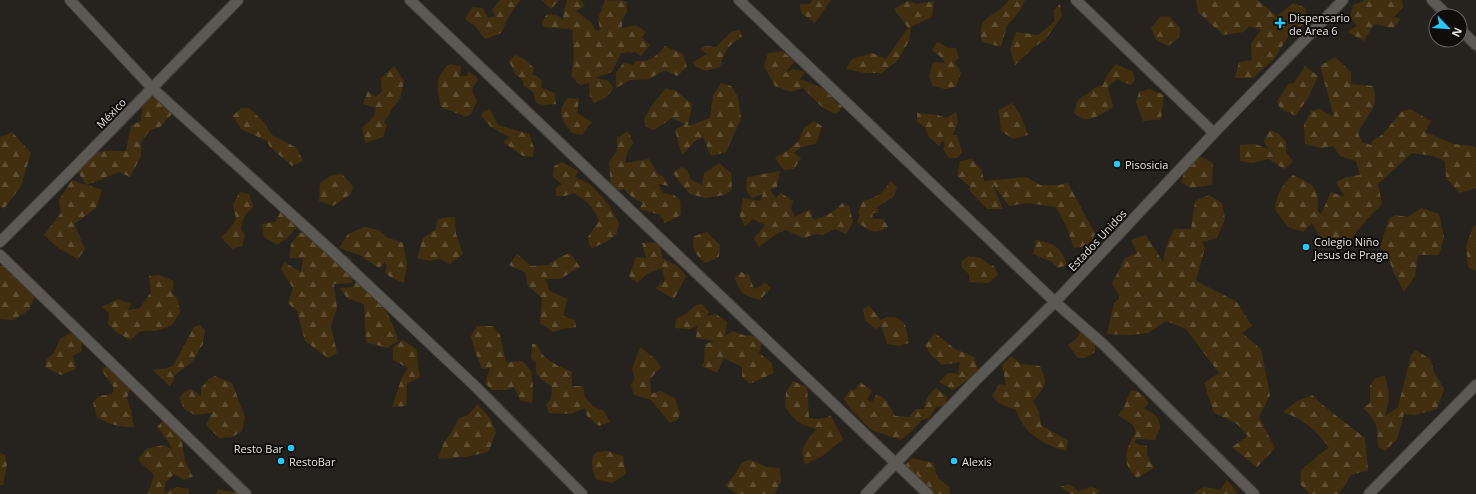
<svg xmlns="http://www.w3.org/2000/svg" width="1476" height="494" viewBox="0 0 1476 494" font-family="'Open Sans',sans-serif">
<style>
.forest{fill:url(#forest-firs)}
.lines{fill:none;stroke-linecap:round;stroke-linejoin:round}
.street-casing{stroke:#423f3c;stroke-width:12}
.street{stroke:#5c5853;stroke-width:10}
.poi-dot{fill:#28c8ff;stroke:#0e0d0b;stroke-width:1.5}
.labels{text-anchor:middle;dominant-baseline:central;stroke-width:4;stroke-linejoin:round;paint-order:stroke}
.poi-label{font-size:11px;fill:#e5e2df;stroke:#0e0d0b;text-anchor:start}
.street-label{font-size:11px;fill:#e5e2df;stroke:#0e0d0b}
</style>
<defs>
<pattern id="forest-firs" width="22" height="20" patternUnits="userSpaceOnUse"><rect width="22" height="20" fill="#422f0f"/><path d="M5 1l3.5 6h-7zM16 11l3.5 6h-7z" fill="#5d4d32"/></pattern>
</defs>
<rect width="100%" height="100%" fill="#26231e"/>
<path class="forest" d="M 500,0 L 534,0 L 520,0 L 508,18 L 501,33 L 485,39 L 475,26 L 465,19 L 472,7 L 483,8 L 488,18 L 495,16 L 492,10 Z
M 541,0 L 559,0 L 551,9 Z
M 567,0 L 580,0 L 585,6 L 576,11 L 591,22 L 596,31 L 600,29 L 598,19 L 605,0 L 626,1 L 627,12 L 622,20 L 622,28 L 636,25 L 646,32 L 642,38 L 650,45 L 641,56 L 635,52 L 621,53 L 612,72 L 595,78 L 607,80 L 614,88 L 605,98 L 594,103 L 590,97 L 589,83 L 580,85 L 571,76 L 574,57 L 572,29 L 543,27 L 542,22 L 547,14 L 557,15 L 563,20 L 564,9 Z
M 812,0 L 831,0 L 815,23 L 801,13 L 800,4 L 810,4 Z
M 1009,0 L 1025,0 L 1021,9 L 1007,26 L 1001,47 L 982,42 C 975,14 997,18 1009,0 Z
M 1196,0 L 1257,0 L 1277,16 L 1293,3 L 1306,8 L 1306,22 L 1288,37 L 1274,59 L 1253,78 L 1235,78 L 1239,62 L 1252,60 L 1251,44 L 1261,30 L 1249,26 L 1244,32 L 1223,35 L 1198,12 Z
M 1365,0 L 1402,0 L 1403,7 L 1394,17 L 1401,19 L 1393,28 L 1374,24 L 1364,41 L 1347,32 L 1357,26 L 1350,17 L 1353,5 Z
M 908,1 L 917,4 L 934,1 L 932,17 L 911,27 L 909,41 L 897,61 L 881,73 L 865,73 L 846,69 L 852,59 L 872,53 L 886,59 L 908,28 L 894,9 Z
M 1060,4 L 1062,16 L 1045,40 L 1034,47 L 1015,65 L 1010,50 L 1016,32 L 1038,35 L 1054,22 L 1054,10 Z
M 1169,16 L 1180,28 L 1179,38 L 1168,46 L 1156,40 L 1151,28 L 1160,17 Z
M 739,30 L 742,37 C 727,46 725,50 720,67 L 706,71 L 696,67 L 693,62 L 707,54 L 700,49 L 704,46 L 716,47 L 731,32 Z
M 937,42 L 949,48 L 956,48 L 959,58 L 954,62 L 961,72 L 956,87 L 945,89 L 933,86 L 929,77 L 933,62 L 945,63 L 943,59 L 932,50 Z
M 665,46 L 683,54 L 687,67 L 677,76 L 665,70 L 649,79 L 630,80 L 616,88 L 616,73 L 624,62 L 633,65 L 636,61 C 649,63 657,56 665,46 Z
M 782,51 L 795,61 L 785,73 L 793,69 L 805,72 L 800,79 L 821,88 L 831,90 L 835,101 L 843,107 L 836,114 L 823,108 L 803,88 L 791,92 L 775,86 L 764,66 L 768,53 Z
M 515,55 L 524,59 L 534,68 L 532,74 L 538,77 L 542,81 L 541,88 L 555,93 L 556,104 L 544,105 L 536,103 L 533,92 L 524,86 L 522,79 L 515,74 L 509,61 Z
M 1335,57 L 1351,72 L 1351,84 L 1373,86 C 1380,108 1367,114 1358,133 L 1362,142 L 1371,145 L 1372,141 L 1383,134 L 1401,112 L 1410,109 L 1431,121 L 1425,132 L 1454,144 L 1473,146 L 1476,148 L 1476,188 L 1460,193 L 1446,178 L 1445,161 L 1433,156 L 1412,153 L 1378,184 L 1382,204 L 1367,219 L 1341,252 L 1319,236 L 1312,223 L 1303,232 L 1288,227 L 1275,210 C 1277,194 1281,186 1293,175 C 1316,186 1318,186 1318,212 L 1321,214 L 1331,192 L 1345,197 L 1336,182 L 1347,177 L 1360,175 L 1356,161 L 1340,156 L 1333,146 L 1322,148 L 1305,144 L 1304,125 L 1311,111 L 1320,109 L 1334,117 L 1320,66 Z
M 450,64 L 461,66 L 460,76 L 467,76 L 469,71 L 478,79 L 472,90 L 477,101 L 471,114 L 466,117 L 441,107 C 437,88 433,78 450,64 Z
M 1116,64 L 1133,72 L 1135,80 L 1131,85 L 1117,79 L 1108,87 L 1113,107 C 1100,115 1087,126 1074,113 L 1078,100 L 1097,87 L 1103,85 L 1107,75 Z
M 394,66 L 404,81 L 400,99 L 391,110 L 384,122 L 387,125 L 383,137 L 365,143 L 362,128 L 374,116 L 376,108 L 363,104 L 368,91 L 376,97 L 382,91 L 381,78 Z
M 1305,66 L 1318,76 L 1309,96 L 1296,116 L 1280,108 L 1277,102 L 1288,84 L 1294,83 Z
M 721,83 L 731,86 L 738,97 L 741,119 L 726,152 L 711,156 L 703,137 L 695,141 L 682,155 L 675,130 L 685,124 L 672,118 L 654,130 L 646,127 L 644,119 L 652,105 L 666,88 L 676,91 L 692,104 L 688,126 L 710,118 L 713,96 Z
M 1149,89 L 1164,95 L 1161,119 L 1143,121 L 1136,102 L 1139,92 Z
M 160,97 L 172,114 L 160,127 L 150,130 L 141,142 L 141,156 L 130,177 L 119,172 L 87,185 L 102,190 L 96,208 L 74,224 L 85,249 L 78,259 L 58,248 L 44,235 L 61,213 L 59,200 L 72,180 L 86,185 L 75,167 L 88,154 L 105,151 L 126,151 L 131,125 L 141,121 L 143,98 Z
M 568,98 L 579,99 L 577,113 L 592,122 L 582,135 L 572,133 C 562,121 556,111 568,98 Z
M 1012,103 L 1020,114 L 1028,135 L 1013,139 L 1001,131 L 999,110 Z
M 241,108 L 249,108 L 263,121 L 272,135 L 297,148 L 303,161 L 292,166 L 270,147 L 267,141 L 241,129 L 233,116 Z
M 490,109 L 498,125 L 529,134 L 534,148 L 533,157 L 523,156 L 503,142 L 509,137 L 491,127 L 481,116 L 484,111 Z
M 956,112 L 958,122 L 953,135 L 957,135 L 962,152 L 957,158 L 949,158 L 943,149 L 945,145 L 943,139 L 939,146 L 929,137 L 925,127 L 917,122 L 917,113 L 938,115 L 946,118 Z
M 814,121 L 822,126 L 816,144 L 801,147 L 794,153 L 801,158 L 794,169 L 784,170 L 775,158 L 787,151 L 799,141 L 804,128 Z
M 1270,130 L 1279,134 L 1286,142 L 1286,152 L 1293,162 L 1284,169 L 1269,159 L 1252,163 L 1240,161 L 1240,145 L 1255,144 L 1268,149 L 1264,141 Z
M 628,131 L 633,143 L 627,153 L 625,163 L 649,159 L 657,173 L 663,177 L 669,186 L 658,184 L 663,193 L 674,195 L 680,200 L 681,215 L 665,223 L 660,215 L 639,209 L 643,203 L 633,198 L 624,189 L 611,192 L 609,162 L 617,151 L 617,138 Z
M 12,132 L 31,153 L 21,186 L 4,209 L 0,206 L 0,137 Z
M 1202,157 L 1213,163 L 1212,185 L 1190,188 L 1181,182 L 1188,161 Z
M 972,159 L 982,171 L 984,181 L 1027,177 L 1040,185 L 1059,185 L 1068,183 L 1095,234 L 1089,246 L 1074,248 L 1067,228 L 1056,207 L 1027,203 L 1009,206 L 992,183 L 1003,209 L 987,209 L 968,189 L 971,187 L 957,176 L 960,161 Z
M 562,162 L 578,171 L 575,177 L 590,184 L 609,205 L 619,223 L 616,235 L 606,242 L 592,248 L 589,244 L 588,237 L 599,221 C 593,206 588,202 574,193 L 565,196 L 556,196 L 556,188 L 562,184 L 553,177 L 554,166 Z
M 719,163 L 731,173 L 732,189 L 725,195 L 705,198 L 690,194 L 681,184 L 673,173 L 681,167 L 687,170 L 691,180 L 702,185 L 704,173 Z
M 780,171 L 777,187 L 770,190 L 776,198 L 781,193 L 793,201 L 791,209 L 795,217 L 810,209 L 813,219 C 824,218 835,212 842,203 L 849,206 L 853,222 L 846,234 L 835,229 L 823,235 L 816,234 L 804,238 L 785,230 L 775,235 L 759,247 L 754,238 L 765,225 L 753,219 L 745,227 L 740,216 L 743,198 L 760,201 L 763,194 L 752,198 L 746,190 L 747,177 Z
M 342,174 L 353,186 L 351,194 L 333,206 L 319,201 L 320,183 L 332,175 Z
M 891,181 L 897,187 L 893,197 L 877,207 L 879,213 L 873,213 L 872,219 L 883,219 L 888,227 C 873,236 869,230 857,222 L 860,215 L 858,212 L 863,201 C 875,199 884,192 891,181 Z
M 240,192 L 249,194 L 253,207 C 245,214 242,220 241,230 L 245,234 L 242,246 L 232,249 L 221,237 L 231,227 L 236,219 L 233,204 Z
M 1209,195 L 1222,203 L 1225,219 L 1217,238 L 1202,242 L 1205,248 L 1196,281 L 1236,301 L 1252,326 L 1242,333 L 1261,349 L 1270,395 L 1259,417 L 1275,448 L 1257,467 L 1232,447 L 1248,436 L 1237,424 L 1214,413 L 1204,383 L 1219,373 L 1186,329 L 1166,321 L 1148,333 L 1130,335 L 1107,334 L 1114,303 L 1119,299 L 1119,294 L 1112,284 L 1125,258 L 1137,253 L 1131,240 L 1146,235 L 1163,262 L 1166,247 L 1174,229 L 1191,229 L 1195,201 Z
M 1421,208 L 1439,214 L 1444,237 L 1439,255 L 1418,255 L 1415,276 L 1404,292 L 1394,273 L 1388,257 L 1380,247 L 1389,219 L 1395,215 L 1408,217 Z
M 281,211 L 292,213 L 296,228 L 287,238 L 277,245 L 264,237 L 262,224 L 275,222 Z
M 449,217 L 455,217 L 456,234 L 463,254 L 450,264 L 440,259 L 430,261 L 417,258 L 423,238 L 435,230 L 438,219 Z
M 1476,225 L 1476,271 L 1468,267 L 1466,246 L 1473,227 Z
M 364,227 L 379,230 L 386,237 L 403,243 L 407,264 L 404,283 L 390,277 L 385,272 L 387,267 L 385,262 L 379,268 L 359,255 L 339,248 L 348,234 Z
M 300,232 L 317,238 L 351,259 L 354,277 L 351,283 L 334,284 L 337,308 L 331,326 L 337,353 L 328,358 L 305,341 L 297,311 L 288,303 L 293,288 L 281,269 L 284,262 L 301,272 L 303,258 L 289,258 L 291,244 Z
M 707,232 L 720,245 L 719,257 L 705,263 C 696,255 691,249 694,236 Z
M 1036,240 C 1054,243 1061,247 1067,265 L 1058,268 L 1052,262 L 1033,254 Z
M 660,242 L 662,258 L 678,266 L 686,276 L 674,299 L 655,288 L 665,281 L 662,268 L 648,273 L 637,283 L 629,276 L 636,257 L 646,258 L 642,243 Z
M 570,253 L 580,267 L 560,279 L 545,279 L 550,291 L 567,299 L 563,316 L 575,320 L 576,328 L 566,328 L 553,332 L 540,323 L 542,298 L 527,285 L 526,273 L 509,265 L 517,254 L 531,266 L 548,265 L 560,257 Z
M 968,256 C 972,257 978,256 982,259 C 988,263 987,264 994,266 L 998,275 L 988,283 L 969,282 L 969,274 L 962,268 L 961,262 Z
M 11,265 L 22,267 L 31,280 L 36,294 L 29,310 L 13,320 L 0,319 L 0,266 Z
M 741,272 L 749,275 L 754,289 L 762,285 L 764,282 L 771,288 L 760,300 C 744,295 740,294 735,278 Z
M 360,274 L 372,285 L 393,325 L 398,341 L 387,348 L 366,342 L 364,304 L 347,298 L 340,288 L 353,287 Z
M 159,275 L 174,281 L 172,293 L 177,297 L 180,312 L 172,325 L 156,331 L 141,331 L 130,340 L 116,332 L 108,324 L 109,313 L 102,307 L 118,299 L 131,304 L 128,310 L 140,308 L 151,292 L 149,276 Z
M 702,304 L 709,312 L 707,316 L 716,314 L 727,322 L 725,336 L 733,331 L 743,335 L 754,336 L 762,343 L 759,353 L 771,362 L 774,373 L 750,384 L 742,377 L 742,367 L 724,358 L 717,373 L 702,366 L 704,361 L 705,344 L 714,341 L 696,338 L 697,326 L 689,329 L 675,328 L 676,319 L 686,314 L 696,305 Z
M 869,306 L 881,320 L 887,317 L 896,317 L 905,324 L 909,343 L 899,346 L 887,344 L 881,326 L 875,329 L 865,320 L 863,309 Z
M 199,325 L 205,330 L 203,344 L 192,362 L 176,374 L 170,387 L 153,370 L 167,368 L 173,366 L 194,327 Z
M 477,326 L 493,326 L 500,335 L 506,362 L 522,361 L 531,371 L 533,386 L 532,403 L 520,400 L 514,387 L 506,390 L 492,390 L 485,383 L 490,368 L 482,369 L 475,351 L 471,336 Z
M 1082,328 L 1095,339 L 1095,352 L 1085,358 L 1078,358 L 1068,345 L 1077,338 Z
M 70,333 L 81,338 L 82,351 L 73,356 L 76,369 L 61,375 L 45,367 L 47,359 L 54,353 L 60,339 Z
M 935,333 L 955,349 L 974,357 L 978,370 L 975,381 L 966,381 L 953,390 L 939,382 L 948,373 L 958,374 L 960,362 L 942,365 L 931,355 L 925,345 Z
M 403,340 L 417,350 L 418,367 L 420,377 L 407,384 L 406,406 L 392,407 L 401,380 L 408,368 L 393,360 L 393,347 Z
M 532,344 L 537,344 C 542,360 557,365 572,372 L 572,386 L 583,386 L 585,397 L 593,406 L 604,411 L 610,422 L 599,426 L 587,416 L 585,408 L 571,414 L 549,413 L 546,405 L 551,399 L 552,387 L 540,378 L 536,372 L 536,361 L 531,359 Z
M 640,347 L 653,357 L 661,367 L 650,379 L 651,394 L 660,391 L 675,398 L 680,413 L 678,419 L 670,423 L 651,400 L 634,395 L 631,385 L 635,377 L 632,369 Z
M 1416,350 L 1431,360 L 1434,372 L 1444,389 L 1437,409 L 1416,415 L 1404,414 L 1397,439 L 1385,451 L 1378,447 C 1377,426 1379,423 1363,408 L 1370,403 L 1370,386 L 1375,378 L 1385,376 C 1390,396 1390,397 1385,416 L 1398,407 L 1411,355 Z
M 1011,356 L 1021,364 L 1040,366 C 1048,384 1046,387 1033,401 L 1039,412 L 1041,425 L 1068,441 L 1066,451 C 1044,445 1023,433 1016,410 L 998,403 L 992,396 L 999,384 L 1006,385 L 1002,365 Z
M 108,363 L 131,385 L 127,398 L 131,411 L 134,427 C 119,427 110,425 97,417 L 93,403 L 98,396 L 112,394 L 114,388 L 102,371 Z
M 215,376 L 232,383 L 245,417 L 242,431 L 232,437 L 219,438 L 206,425 L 212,413 L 195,415 L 184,409 L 180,398 L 184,392 L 191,389 L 201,396 L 201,388 L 209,379 Z
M 793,381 L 807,387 L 809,418 L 819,419 L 831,416 L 843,439 L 824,455 L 805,465 L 802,451 L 808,439 L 817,429 C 800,425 795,421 785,407 L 786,392 Z
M 860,382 L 872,391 L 867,400 L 872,402 L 877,394 L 886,400 L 895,416 L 909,417 L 916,409 L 924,409 C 926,400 928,394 936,388 L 947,397 L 945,405 L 936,407 L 929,418 L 922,420 L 912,431 L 901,440 L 871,430 L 849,407 L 844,399 L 850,390 L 855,390 Z
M 1131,390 C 1140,392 1145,394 1148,403 L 1144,409 C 1152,411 1161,418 1160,428 C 1159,432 1156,436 1155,440 L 1137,439 L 1134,442 L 1140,445 L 1147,446 L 1147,455 L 1154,468 L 1137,478 C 1120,463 1126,449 1136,432 L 1133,425 L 1118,415 L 1124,407 Z
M 1312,395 L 1325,407 L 1365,438 L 1368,470 L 1351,475 L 1339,494 L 1310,494 L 1300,484 L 1301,470 L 1329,447 C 1313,428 1306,421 1283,412 L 1297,401 Z
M 478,404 L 491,420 L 496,432 L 489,451 C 472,457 456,458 438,459 L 444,442 L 451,433 L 459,418 L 468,415 Z
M 165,419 L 181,435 L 185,461 L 193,477 L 184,480 L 174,474 L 166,482 L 164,493 L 177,487 L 189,489 L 189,494 L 148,494 L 154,475 L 138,460 L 146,449 L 164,445 L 172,450 L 168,441 L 157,427 Z
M 608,451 L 623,456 L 626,474 L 612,483 L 596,479 C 592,469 589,461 596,452 Z
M 0,453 L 5,455 L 7,464 L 3,485 L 0,485 Z
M 912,458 L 933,463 L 938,478 L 949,487 L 950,494 L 928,494 L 904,466 Z
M 750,460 L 767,467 L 780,468 L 781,481 L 775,494 L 737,494 L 725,485 L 734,476 L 742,462 Z
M 1227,480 L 1237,492 L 1236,494 L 1196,494 L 1195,492 L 1204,487 L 1220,490 Z
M 1069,484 L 1078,491 L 1091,487 L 1100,490 L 1097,494 L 1071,494 L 1060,487 Z
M 218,489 L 240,493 L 240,494 L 216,494 Z"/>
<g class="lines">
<defs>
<path id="street" d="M 70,0 L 152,88 L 334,253 L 477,388 L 582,494
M 410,0 L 928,494
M 739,0 L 1055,302 L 1104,345 L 1254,494
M 1076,0 L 1214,133
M 1432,0 L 1448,16
M 1460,29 L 1476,45
M 0,242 L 75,167 L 238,0
M 0,255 L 246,494
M 866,494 L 975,381 L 1055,302 L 1214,133 L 1343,0
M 1369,494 L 1476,385"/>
</defs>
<use href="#street" class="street-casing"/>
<use href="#street" class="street"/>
</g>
<g class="poi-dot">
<path d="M1278 17h4v4h4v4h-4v4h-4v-4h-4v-4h4z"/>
<circle cx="1117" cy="164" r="4"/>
<circle cx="1306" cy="247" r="4"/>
<circle cx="291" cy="448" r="4"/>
<circle cx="281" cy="461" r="4"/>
<circle cx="954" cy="461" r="4"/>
</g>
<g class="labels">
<g class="poi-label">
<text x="1289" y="17">Dispensario<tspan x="1289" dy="13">de Area 6</tspan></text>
<text x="1125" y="164">Pisosicia</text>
<text x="1314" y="241">Colegio Niño<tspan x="1314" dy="13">Jesus de Praga</tspan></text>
<text x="283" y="448" text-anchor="end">Resto Bar</text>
<text x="289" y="461">RestoBar</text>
<text x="962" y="461">Alexis</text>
</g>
<g class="street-label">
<text transform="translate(111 113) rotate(-46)">México</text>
<text transform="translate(1097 240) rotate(-47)">Estados Unidos</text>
</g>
</g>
<g transform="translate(1448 28) rotate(115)"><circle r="19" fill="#0e0d0b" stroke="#646260"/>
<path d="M0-3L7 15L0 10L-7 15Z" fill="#28c8ff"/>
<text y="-6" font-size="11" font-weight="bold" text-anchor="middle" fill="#e5e2df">N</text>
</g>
</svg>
